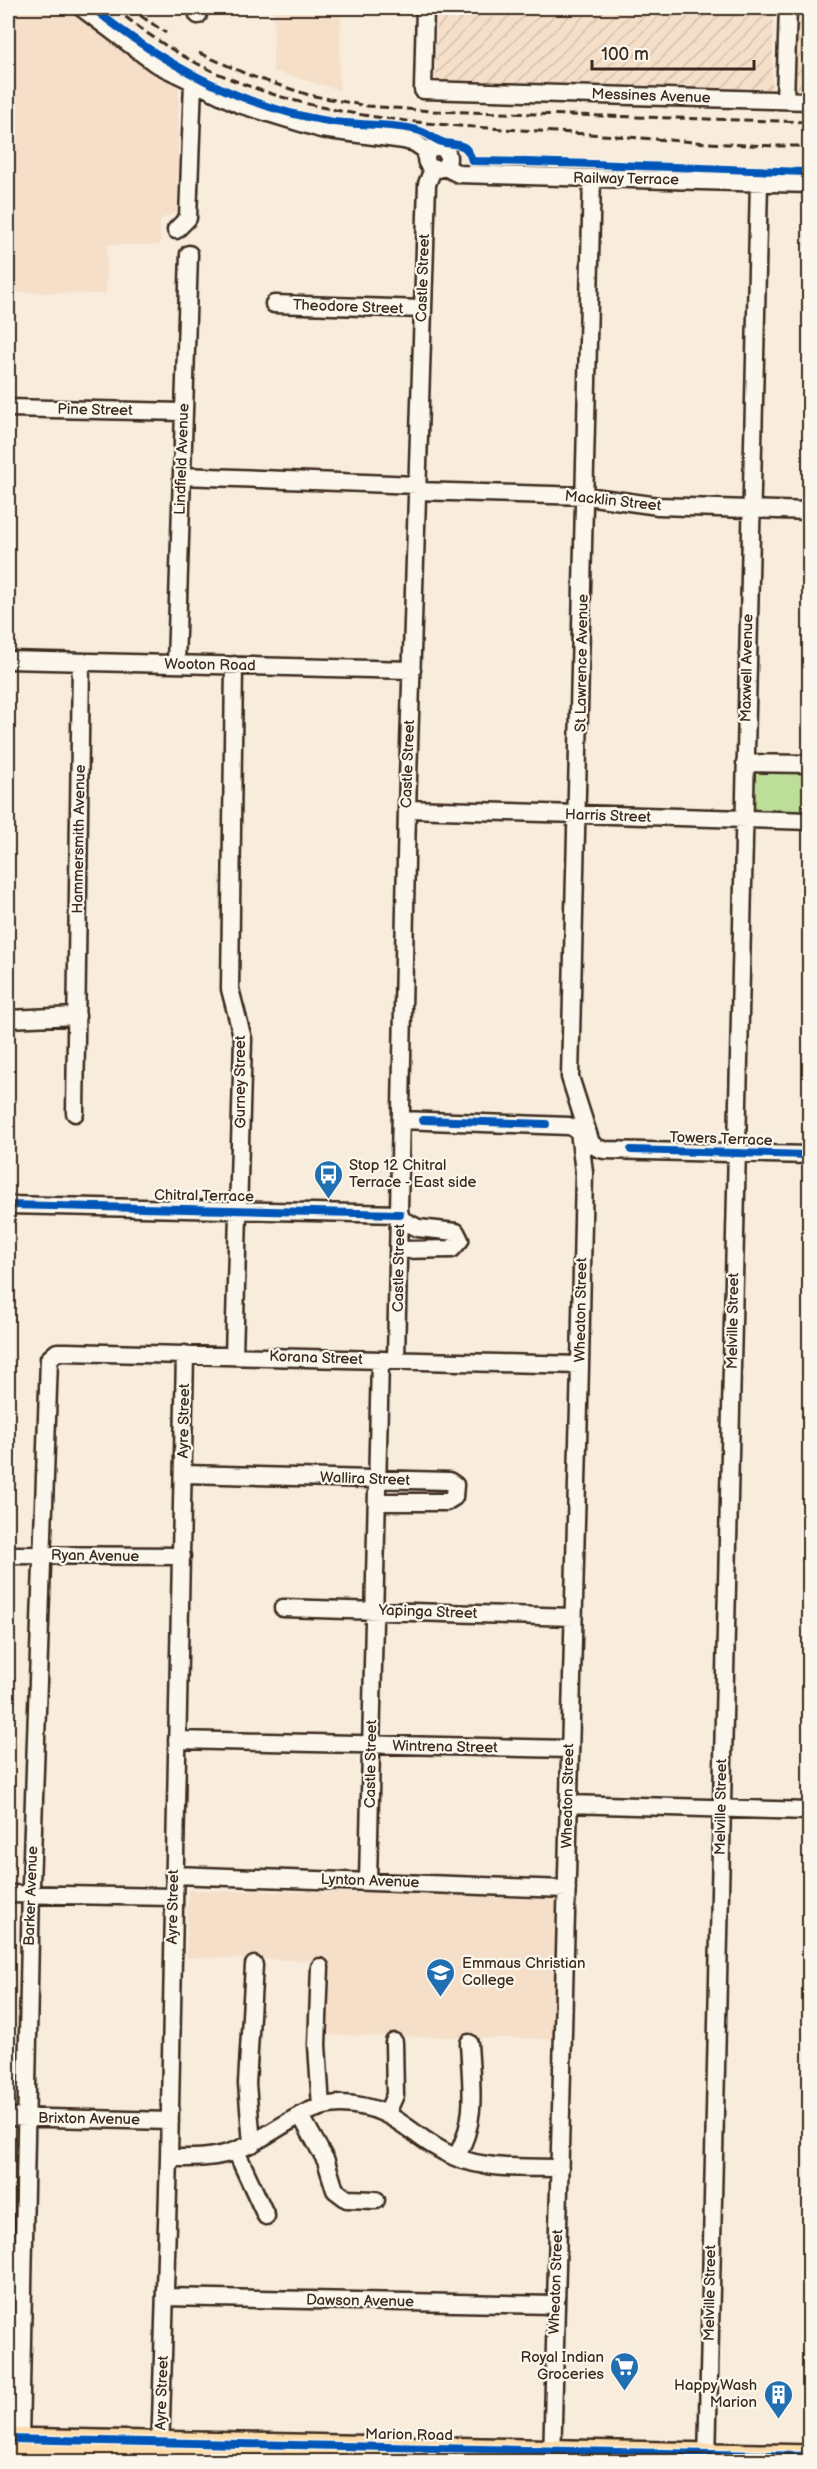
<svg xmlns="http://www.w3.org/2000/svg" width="817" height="2469" viewBox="0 0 817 2469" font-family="'Balsamiq Sans',sans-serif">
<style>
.built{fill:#f5dfc9}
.industrial{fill:url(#industrial-furrows)}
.park{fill:#bcde98;stroke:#7c845b;stroke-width:1.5}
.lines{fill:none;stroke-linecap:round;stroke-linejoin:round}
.minor-casing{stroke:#3b2a1e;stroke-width:21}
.major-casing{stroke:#3b2a1e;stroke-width:26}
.minor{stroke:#fbf7ec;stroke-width:16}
.major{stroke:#fddcac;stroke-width:21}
.rail{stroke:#3b2a1e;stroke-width:3;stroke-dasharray:9 4.5;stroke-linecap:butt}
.cycleway-casing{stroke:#fbf7ec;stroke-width:11}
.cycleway{stroke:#0057b8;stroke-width:8}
.labels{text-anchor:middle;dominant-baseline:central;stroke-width:4.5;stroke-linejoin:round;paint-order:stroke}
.street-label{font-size:15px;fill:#3b2a1e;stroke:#fbf7ec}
.poi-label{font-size:15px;fill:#3b2a1e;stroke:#fbf7ec;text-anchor:start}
</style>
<defs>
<pattern id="industrial-furrows" width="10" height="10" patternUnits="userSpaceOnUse" patternTransform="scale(1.5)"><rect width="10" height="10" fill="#f5dfc9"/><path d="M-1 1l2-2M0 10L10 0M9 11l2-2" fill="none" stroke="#d3c0ac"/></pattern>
</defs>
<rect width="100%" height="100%" fill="#f8ecdc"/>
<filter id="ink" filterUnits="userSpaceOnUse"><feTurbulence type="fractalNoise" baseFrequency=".0167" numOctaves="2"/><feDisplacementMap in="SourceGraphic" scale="12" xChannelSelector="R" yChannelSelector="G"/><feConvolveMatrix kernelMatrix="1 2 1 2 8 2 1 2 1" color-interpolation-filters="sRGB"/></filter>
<g filter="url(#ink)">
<path class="built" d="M 8,8 L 74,8 L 113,45 L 179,85 L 177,212 L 160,219 L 160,245 L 107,245 L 106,294 L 8,292 Z
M 274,8 L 341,8 L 339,90 L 273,71 Z
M 188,1890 L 559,1896 L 554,2039 L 326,2035 L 327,1961 L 186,1957 Z"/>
<path class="industrial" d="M 437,8 L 774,8 L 772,89 L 435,80 Z
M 796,8 L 809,8 L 809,95 L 793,94 Z"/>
<path class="park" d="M 746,763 L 809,764 L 809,820 L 745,819 Z"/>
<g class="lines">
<defs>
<path id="minor" d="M 82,8 L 155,63 L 239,104 L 321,129 L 404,140 L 415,143 L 428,152
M 425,8 L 423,90 L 810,101
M 198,15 L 199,8
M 785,100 L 788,8
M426 158a11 11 0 1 1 22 0a11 11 0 1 1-22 0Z
M 445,167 L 459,174 L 810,184
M 176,230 L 188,218 L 193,82
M 274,304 L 422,309
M 8,408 L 183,412
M 182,476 L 417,485
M 417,491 L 586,496 L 658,506 L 810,511
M 8,660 L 412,670
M 176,664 L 189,254
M 745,763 L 810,764
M 407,809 L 810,821
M 8,1019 L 77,1016
M 75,1113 L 81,662
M 401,1120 L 569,1126 C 584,1131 588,1147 604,1150 L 810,1155
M 590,1140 L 570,1077 L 592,178
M 8,1205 L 400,1214
M 399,1250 L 452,1249 L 460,1240 L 456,1232 L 418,1228 L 400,1219
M 234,1355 L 243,1039 L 230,989 L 234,665
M 396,1360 L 407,809 L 427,184 L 433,169
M 184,1474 L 449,1481 L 455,1485 L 454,1497 L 446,1502 L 377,1502
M 8,1555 L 182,1556
M 283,1608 L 573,1617
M 177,1740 L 569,1749
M 568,1804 L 810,1811
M 174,1875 L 567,1889
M 368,1881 L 380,1360
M 8,1894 L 173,1897
M 320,1967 L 317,2045 L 321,2107
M 387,2113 L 395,2095 L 394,2042
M 301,2116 L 326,2161 L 335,2190 L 347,2199 L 376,2200
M 8,2117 L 170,2121
M 252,2144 L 247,2084 L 254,1965
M 236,2151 L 266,2216
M 456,2157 C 478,2121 471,2084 469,2043
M 169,2158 C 192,2158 215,2159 237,2150 C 272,2137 303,2104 341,2104 C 398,2105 409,2138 455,2157 C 487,2170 526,2167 560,2168
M 165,2297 L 555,2305
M 20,2439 L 31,1886 L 49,1359 L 57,1352 L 66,1352 L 580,1365
M 160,2454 L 169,2158 L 185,1354
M 552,2462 L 580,1365 L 584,1172 L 579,1131
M 707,2462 L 759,182"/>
<path id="major" d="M 8,2439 L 810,2456
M 8,2455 L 219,2462"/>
</defs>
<use href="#minor" class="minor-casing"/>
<use href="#major" class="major-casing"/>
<use href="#minor" class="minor"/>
<use href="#major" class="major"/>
<path class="rail" d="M 115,8 C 251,125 419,123 588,134 C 661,139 736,147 810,146
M 129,8 L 166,33
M 199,53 L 251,76 L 309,95 L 367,106 L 433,111 L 810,122"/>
<defs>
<path id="cycleway" d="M 93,8 C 160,63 247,110 334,122 C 358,125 400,124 420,131 C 429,134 436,141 445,143 C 460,145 467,143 472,161 C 585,162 697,169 810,172
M 423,1120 L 546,1124
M 631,1150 L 810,1155
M 8,1205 L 400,1214
M 8,2439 L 810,2456"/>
</defs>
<use href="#cycleway" class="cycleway-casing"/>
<use href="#cycleway" class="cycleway"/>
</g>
</g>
<defs>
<symbol id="bus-pin" viewBox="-11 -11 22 30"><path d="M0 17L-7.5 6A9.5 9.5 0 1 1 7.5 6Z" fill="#1f6fb2" stroke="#fbf7ec"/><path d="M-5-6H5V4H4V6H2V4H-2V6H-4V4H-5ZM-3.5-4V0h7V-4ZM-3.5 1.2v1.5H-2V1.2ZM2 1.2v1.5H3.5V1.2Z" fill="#fff"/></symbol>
<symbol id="school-pin" viewBox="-11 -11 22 30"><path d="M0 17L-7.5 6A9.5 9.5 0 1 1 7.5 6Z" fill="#1f6fb2" stroke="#fbf7ec"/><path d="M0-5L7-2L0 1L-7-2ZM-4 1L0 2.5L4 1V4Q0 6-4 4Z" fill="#fff"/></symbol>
<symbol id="supermarket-pin" viewBox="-11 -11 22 30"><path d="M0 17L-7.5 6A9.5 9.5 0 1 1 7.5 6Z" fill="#1f6fb2" stroke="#fbf7ec"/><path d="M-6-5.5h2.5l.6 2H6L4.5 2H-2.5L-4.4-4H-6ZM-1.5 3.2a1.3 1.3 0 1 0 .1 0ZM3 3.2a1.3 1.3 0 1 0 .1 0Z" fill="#fff"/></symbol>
<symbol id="building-pin" viewBox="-11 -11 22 30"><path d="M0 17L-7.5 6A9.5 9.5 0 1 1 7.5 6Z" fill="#1f6fb2" stroke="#fbf7ec"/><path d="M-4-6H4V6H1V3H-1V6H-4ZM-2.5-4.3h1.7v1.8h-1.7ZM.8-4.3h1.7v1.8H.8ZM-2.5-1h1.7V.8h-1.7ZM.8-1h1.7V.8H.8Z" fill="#fff"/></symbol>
</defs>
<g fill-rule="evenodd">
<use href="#bus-pin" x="312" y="1158" width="33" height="45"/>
<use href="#school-pin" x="424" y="1956" width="33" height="45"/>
<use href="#supermarket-pin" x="608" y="2350" width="33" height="45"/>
<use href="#building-pin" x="762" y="2378" width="33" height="45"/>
</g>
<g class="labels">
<g class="street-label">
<text transform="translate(651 96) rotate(2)">Messines Avenue</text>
<text transform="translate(626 179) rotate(1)">Railway Terrace</text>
<text transform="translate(423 278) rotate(-88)">Castle Street</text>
<text transform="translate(348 307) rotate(2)">Theodore Street</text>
<text transform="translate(95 410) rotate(1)">Pine Street</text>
<text transform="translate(182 459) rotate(-88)">Lindfield Avenue</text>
<text transform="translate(613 501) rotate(6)">Macklin Street</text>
<text transform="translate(582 663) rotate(-89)">St Lawrence Avenue</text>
<text transform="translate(210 665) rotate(1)">Wooton Road</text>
<text transform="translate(747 668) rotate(-89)">Maxwell Avenue</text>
<text transform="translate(408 764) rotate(-88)">Castle Street</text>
<text transform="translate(608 816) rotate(2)">Harris Street</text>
<text transform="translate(79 839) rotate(-89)">Hammersmith Avenue</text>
<text transform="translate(240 1082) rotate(-90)">Gurney Street</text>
<text transform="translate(721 1139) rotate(2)">Towers Terrace</text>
<text transform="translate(204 1196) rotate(1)">Chitral Terrace</text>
<text transform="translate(399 1268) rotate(-89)">Castle Street</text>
<text transform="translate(581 1310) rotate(-89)">Wheaton Street</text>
<text transform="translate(733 1321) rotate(-89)">Melville Street</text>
<text transform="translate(316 1358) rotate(2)">Korana Street</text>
<text transform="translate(184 1421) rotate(-89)">Ayre Street</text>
<text transform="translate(365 1479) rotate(2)">Wallira Street</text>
<text transform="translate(95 1556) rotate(1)">Ryan Avenue</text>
<text transform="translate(428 1612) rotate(2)">Yapinga Street</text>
<text transform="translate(445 1747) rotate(1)">Wintrena Street</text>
<text transform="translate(371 1764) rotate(-89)">Castle Street</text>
<text transform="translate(568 1796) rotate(-89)">Wheaton Street</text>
<text transform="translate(721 1807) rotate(-89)">Melville Street</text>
<text transform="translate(370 1881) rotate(2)">Lynton Avenue</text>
<text transform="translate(31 1896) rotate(-88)">Barker Avenue</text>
<text transform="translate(173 1907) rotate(-89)">Ayre Street</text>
<text transform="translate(89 2119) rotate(1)">Brixton Avenue</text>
<text transform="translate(556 2282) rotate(-88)">Wheaton Street</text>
<text transform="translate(710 2293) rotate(-89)">Melville Street</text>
<text transform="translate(360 2301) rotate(1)">Dawson Avenue</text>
<text transform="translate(162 2393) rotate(-88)">Ayre Street</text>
<text transform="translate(409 2435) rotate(1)">Marion Road</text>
</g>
<g class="poi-label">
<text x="349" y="1165">Stop 12 Chitral<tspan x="349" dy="17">Terrace - East side</tspan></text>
<text x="462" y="1963">Emmaus Christian<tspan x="462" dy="17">College</tspan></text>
<text x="604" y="2357" text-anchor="end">Royal Indian<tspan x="604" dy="17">Groceries</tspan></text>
<text x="757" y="2385" text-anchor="end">Happy Wash<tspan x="757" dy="17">Marion</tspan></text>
</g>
</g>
<rect width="817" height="2469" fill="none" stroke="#fbf7ec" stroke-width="30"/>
<rect x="15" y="15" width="787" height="2439" fill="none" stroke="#3b2a1e" stroke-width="2" filter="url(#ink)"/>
<path d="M592 60v9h162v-9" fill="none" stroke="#3b2a1e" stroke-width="3"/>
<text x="601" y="60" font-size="18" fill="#3b2a1e" stroke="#fbf7ec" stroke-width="4.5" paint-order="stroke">100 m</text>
</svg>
